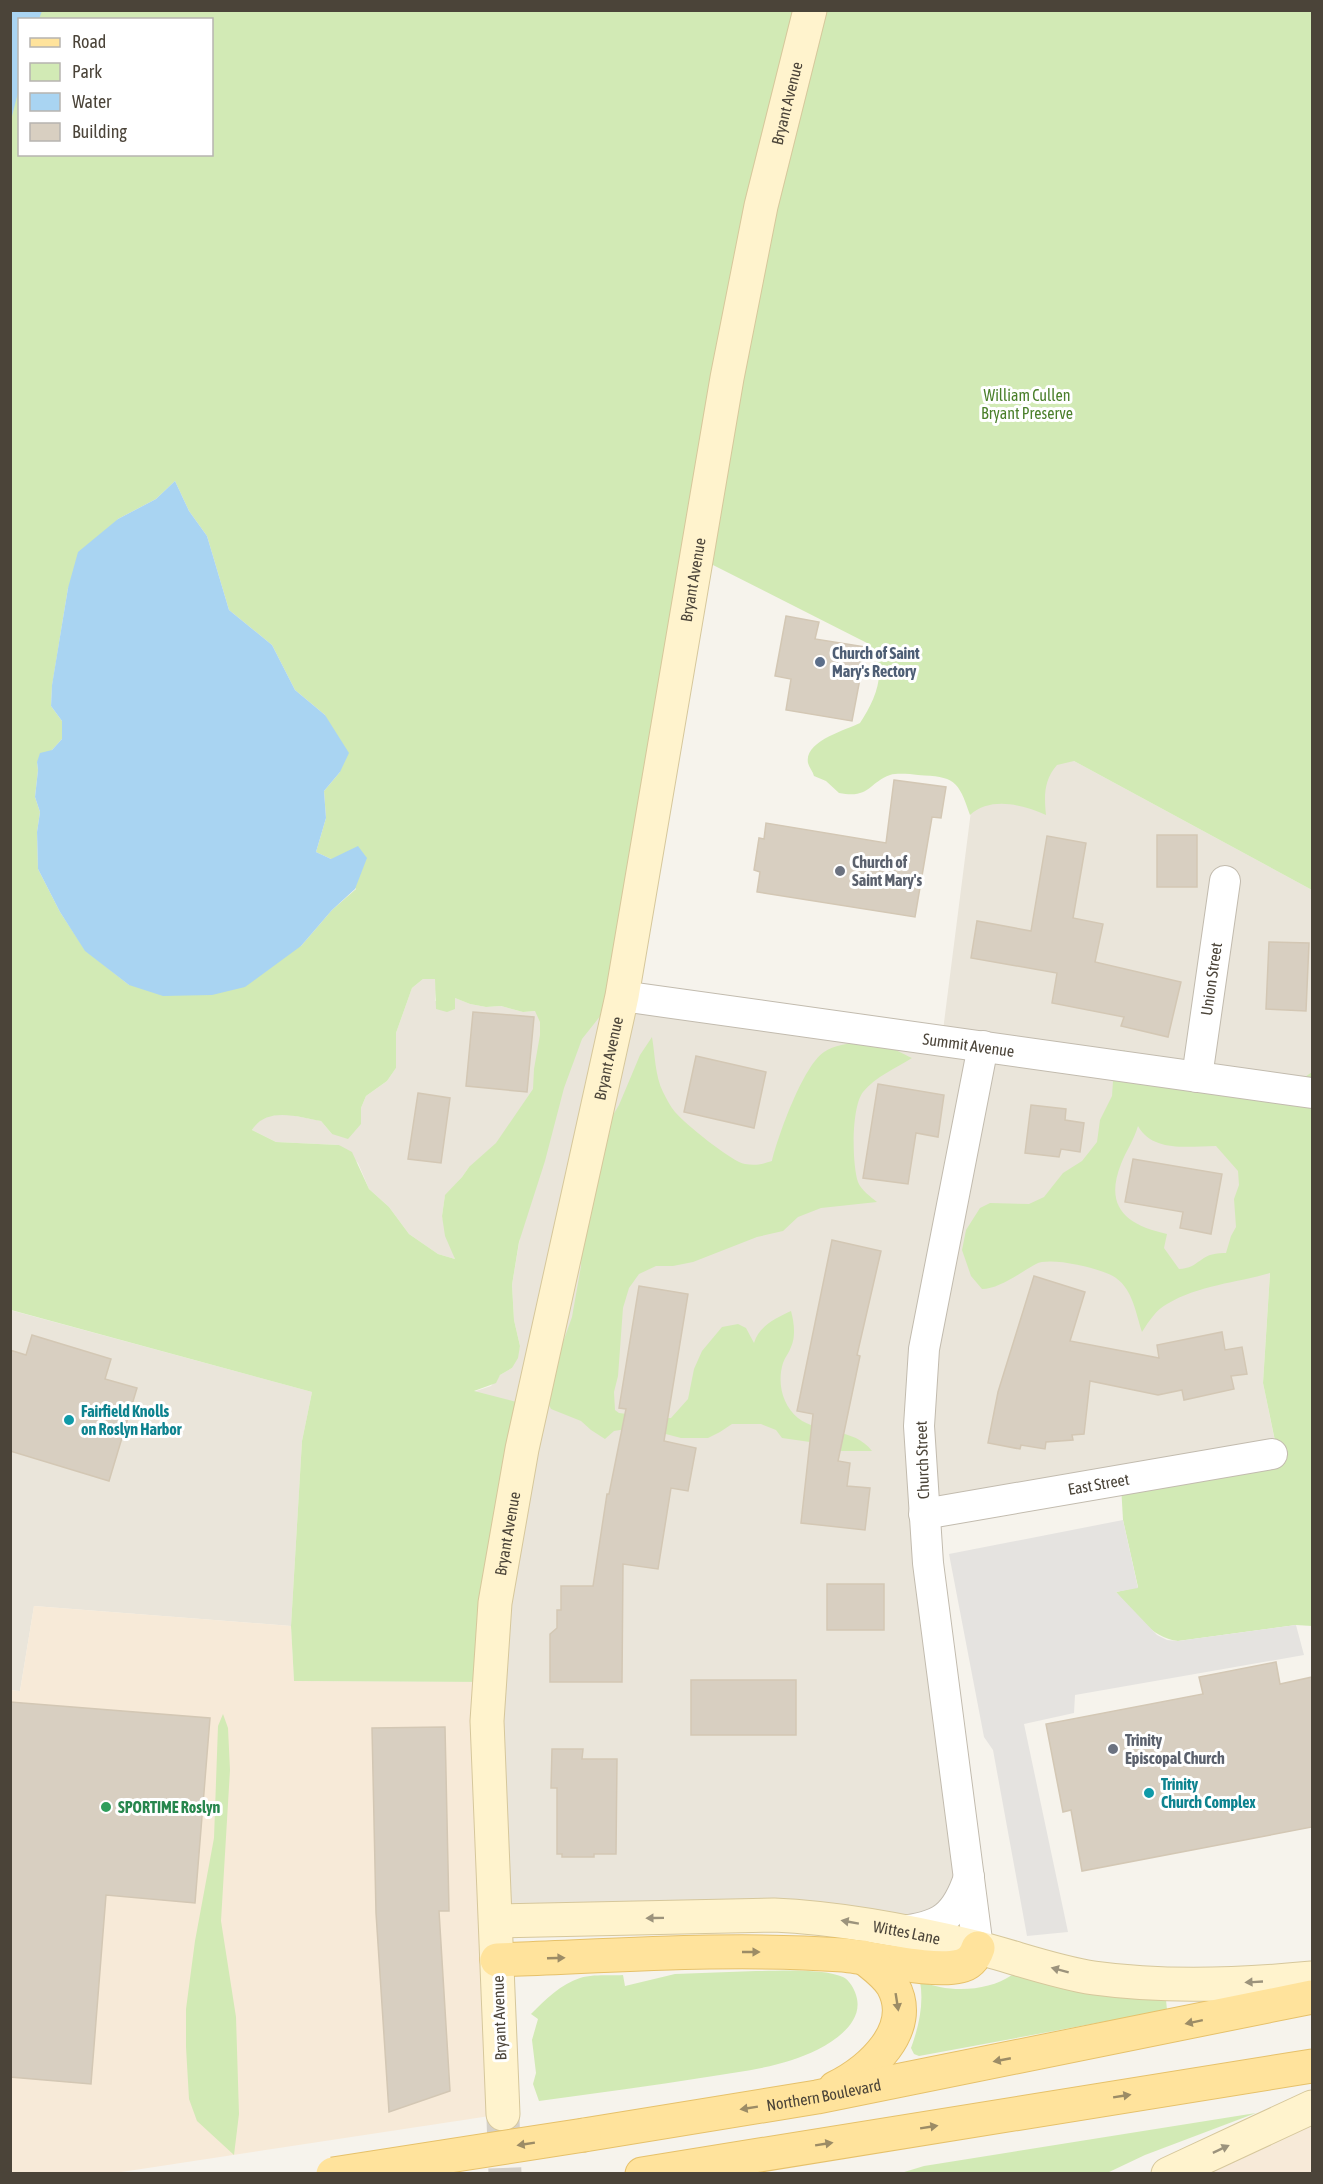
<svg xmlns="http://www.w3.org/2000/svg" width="1323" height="2184" viewBox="0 0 1323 2184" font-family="'Asap Condensed',sans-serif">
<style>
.residential{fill:#eae5da}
.commercial{fill:#f7ead8}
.green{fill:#d2eab5;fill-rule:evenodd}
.parking{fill:#e5e3e0}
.water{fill:#a9d4f2}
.building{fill:#d8cfc1;stroke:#d3c7b4;stroke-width:1.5}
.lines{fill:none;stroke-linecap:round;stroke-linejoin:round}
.secondary-tunnel{stroke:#d4d0c8;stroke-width:33;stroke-dasharray:33 16;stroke-linecap:butt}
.minor-casing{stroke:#c2bbae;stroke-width:32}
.secondary-casing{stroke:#d6c79b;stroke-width:35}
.primary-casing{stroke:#e6c16a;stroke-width:35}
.minor{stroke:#fff;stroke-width:30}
.secondary{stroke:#fff3cd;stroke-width:33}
.primary{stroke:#ffe39c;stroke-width:33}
.primary-bridge-casing{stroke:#e6c16a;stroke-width:35;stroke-linecap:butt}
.primary-bridge{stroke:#ffe39c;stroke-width:33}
.oneway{fill:#9c937c}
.oneway2{fill:#9c8c66}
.service-dot{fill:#5c6f8a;stroke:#fff;stroke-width:2}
.worship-dot{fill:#6b7280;stroke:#fff;stroke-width:2}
.culture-dot{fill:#0f9aa8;stroke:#fff;stroke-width:2}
.leisure-dot{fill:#2e9e5b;stroke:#fff;stroke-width:2}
.labels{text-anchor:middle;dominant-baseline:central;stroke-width:6;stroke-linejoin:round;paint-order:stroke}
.street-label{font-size:16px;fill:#4b4439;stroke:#fff}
.park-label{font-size:16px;fill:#4a7f2a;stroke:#fff}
.service-label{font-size:16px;font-weight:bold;fill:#4e5e75;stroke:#fff;text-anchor:start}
.worship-label{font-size:16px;font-weight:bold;fill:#5b616d;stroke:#fff;text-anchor:start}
.culture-label{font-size:16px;font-weight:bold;fill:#0d838f;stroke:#fff;text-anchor:start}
.leisure-label{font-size:16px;font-weight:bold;fill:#27864d;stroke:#fff;text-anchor:start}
</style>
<rect width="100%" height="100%" fill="#f6f3ec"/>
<path class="residential" d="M 983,717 L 1074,761 L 1312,890 L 1312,1143 L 1270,1272 L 1263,1383 L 1279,1461 L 924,1515 L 978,1948 L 899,1931 L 496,1921 L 487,1721 L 531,1406 L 473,1392 L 491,1386 L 500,1375 L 512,1368 L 520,1346 L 514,1320 L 512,1285 L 525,1207 L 469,1167 L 462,1177 L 445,1196 L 442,1216 L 455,1259 L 438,1254 L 409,1234 L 389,1207 L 369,1189 L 358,1163 L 339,1145 L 276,1142 L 252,1130 L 255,1125 L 266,1116 L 286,1114 L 321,1121 L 332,1134 L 361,1124 L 361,1108 L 366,1096 L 387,1081 L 396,1068 L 396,1033 L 412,988 L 423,979 L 435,979 L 436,988 L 435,1001 L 455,998 L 470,1004 L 486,1007 L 501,1006 L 523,1012 L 535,1011 L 617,995 L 941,1046 Z
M 10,1310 L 312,1392 L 302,1441 L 291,1626 L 34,1606 L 20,1691 L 11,1690 Z"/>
<path class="commercial" d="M 34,1606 L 291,1626 L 294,1681 L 489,1682 L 503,2114 L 115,2173 L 11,2173 L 10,1690 L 20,1691 Z
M 1312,2107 L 1312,2173 L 1168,2173 Z"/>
<path class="green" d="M 10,11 L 1312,11 L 1312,890 L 1074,761 L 1057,765 C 1044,780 1044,795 1046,815 C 1023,805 991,796 970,815 C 958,779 954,777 918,775 C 909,774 897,773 890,775 C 868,783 870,799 839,793 L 826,781 L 814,776 C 813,772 809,767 808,763 C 804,741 846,730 860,723 C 876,699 890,667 867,643 L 709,563 L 617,995 L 582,1039 L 564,1088 L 545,1161 L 519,1242 L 512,1285 L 514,1320 L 520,1346 L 518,1358 L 512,1368 L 500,1375 L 496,1383 L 474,1391 L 532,1406 L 489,1682 L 294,1681 L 291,1626 L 302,1441 L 312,1392 L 11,1310 ZM 20,20 L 212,20 L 212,154 L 20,154 ZM 175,481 L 189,511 L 207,536 L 229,610 L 272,645 L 295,690 L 325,715 L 340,772 L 324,791 L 326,818 L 316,852 L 331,859 L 356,889 L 332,910 L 301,946 L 129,985 L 85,950 L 60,912 L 38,869 L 37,832 L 40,812 L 35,797 L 38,770 L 37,762 L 52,750 L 62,739 L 62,721 L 51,706 L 52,686 L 68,588 L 118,519 L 156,499 ZM 423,979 L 435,979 L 436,1009 L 447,1012 L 455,1009 L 455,998 L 470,1004 L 486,1007 L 501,1006 L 523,1012 L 535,1011 L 540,1022 L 540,1035 L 534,1069 L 533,1089 L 496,1143 L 469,1167 L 462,1177 L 445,1195 L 442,1216 L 445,1236 L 455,1259 L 438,1254 L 409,1234 L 389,1207 L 369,1189 L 352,1152 L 339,1145 L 276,1142 L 252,1130 C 267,1106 298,1117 321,1121 L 332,1134 L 348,1139 L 361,1124 L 361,1108 L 366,1096 L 387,1081 L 396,1068 L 396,1033 L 412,988 Z
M 652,1037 C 655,1054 655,1076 663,1092 C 666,1098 670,1106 675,1112 C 684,1123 732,1162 745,1164 C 756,1166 763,1164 772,1161 C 778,1136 803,1066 824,1052 C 839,1042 865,1041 882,1045 C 892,1047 903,1054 912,1058 C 896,1068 875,1077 863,1092 C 851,1108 852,1164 858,1182 C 861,1190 871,1197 877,1202 L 821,1208 L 798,1217 L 783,1231 L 757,1237 L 693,1262 L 673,1266 L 656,1266 L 639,1274 L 629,1288 L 623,1308 L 618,1376 L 614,1392 L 615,1410 L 619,1413 L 659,1418 L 671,1418 L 688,1399 L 694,1369 L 702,1351 L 722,1327 L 738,1324 L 746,1328 L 754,1343 C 759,1326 776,1318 791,1311 C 794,1322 796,1336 791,1347 C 789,1353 785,1357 783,1363 C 777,1382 782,1405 798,1418 C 820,1435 854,1427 872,1451 L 837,1451 L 817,1443 L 782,1438 L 776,1430 L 761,1424 L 732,1424 L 720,1432 L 708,1438 L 681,1438 L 662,1433 L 620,1430 L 614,1431 L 605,1439 L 591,1430 L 581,1421 L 551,1409 L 548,1403 L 557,1359 L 572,1317 L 581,1266 L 583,1219 L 600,1137 L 619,1105 L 640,1055 Z
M 1124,1050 L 1141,1064 L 1291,1087 L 1312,1072 L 1312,1626 L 1296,1625 L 1178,1641 C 1151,1638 1133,1611 1116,1592 L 1138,1587 L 1123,1520 L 1121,1485 L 1233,1452 L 1242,1444 L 1254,1444 L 1279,1460 L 1263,1383 L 1270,1273 C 1236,1283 1199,1285 1167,1304 C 1156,1310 1149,1321 1142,1332 C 1136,1314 1133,1290 1116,1278 C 1104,1269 1050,1256 1036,1264 C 1021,1272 999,1289 982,1289 L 971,1276 L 962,1250 L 966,1230 L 980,1208 L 990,1203 L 1029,1204 L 1044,1197 L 1063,1173 L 1082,1161 L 1097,1142 L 1100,1120 L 1112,1096 L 1114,1066 ZM 1138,1126 C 1153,1153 1189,1146 1216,1146 L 1238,1171 L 1239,1185 L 1234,1199 L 1236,1227 L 1231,1236 L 1226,1253 C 1199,1252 1201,1268 1179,1269 L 1164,1248 L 1167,1234 C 1126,1225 1104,1207 1121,1164 C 1126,1151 1134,1140 1138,1126 Z
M 223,1714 L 228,1728 L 230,1770 L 221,1921 L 236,2017 L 239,2114 L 234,2155 L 197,2121 L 189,2099 L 186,2047 L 186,2009 L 195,1941 L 214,1838 L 218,1726 Z
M 756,1971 C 779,1971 822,1968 843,1977 C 849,1980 854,1988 856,1995 C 867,2028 818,2052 792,2060 C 765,2069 736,2072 707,2077 C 651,2086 595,2093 539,2101 L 533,2084 L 536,2073 L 532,2040 L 538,2019 L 531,2014 C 545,2000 561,1984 580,1978 C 593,1974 610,1976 623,1975 L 625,1986 L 675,1974 Z
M 1012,1975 L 1063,1987 L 1166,2000 L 1167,2010 L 919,2056 L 914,2054 L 911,2048 C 919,2026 924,2004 920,1981 C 948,1993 987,1992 1012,1975 Z
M 1256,2113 L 1145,2155 L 1107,2173 L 901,2173 L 924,2166 Z"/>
<path class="parking" d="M 1123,1520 L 1138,1588 L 1116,1592 L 1157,1635 L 1167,1640 L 1178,1641 L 1296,1625 L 1304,1655 L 1075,1695 L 1074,1713 L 1024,1724 L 1068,1932 L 1027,1936 L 993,1750 L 984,1737 L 949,1554 Z"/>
<path class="water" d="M 11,10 L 42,11 L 39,19 L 20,20 L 19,89 L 11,120 Z
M 175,481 L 189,511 L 207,536 L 229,610 L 272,645 L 295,690 L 325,715 L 349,753 L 340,772 L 324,791 L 326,818 L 316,852 L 331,859 L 358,846 L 367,858 L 355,889 L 332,910 L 301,946 L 245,987 L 212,995 L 163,996 L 129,985 L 85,951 L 60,912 L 38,869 L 37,832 L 40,812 L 35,797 L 38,770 L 37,762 L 40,753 L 52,750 L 62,739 L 62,721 L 51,706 L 52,685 L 68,588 L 78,552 L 118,519 L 156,499 Z"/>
<path class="building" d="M 786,616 L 819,622 L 815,639 L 866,647 L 852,721 L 786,710 L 791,679 L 775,676 Z
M 894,780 L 946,787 L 941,818 L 932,817 L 915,917 L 757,892 L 760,872 L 754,870 L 759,838 L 764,839 L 766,823 L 886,843 Z
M 1157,835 L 1197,835 L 1197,887 L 1157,887 Z
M 1047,836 L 1086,843 L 1073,918 L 1103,924 L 1095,962 L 1181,982 L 1168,1037 L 1121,1026 L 1124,1017 L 1052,1003 L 1057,973 L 971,958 L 977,921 L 1031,931 Z
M 1269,942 L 1309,943 L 1306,1011 L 1266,1009 Z
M 473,1012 L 534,1017 L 527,1092 L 466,1086 Z
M 696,1056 L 766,1072 L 754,1128 L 684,1112 Z
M 878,1084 L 944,1095 L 938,1137 L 916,1133 L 908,1184 L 863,1178 Z
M 418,1093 L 450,1098 L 441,1163 L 408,1159 Z
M 1031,1105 L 1066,1109 L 1065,1120 L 1084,1123 L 1080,1152 L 1061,1149 L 1059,1157 L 1025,1153 Z
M 1133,1159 L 1222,1174 L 1211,1234 L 1180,1228 L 1183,1212 L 1125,1202 Z
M 832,1240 L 881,1251 L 857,1355 L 860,1356 L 838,1461 L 850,1463 L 847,1486 L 870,1488 L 865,1530 L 801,1523 L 813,1414 L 797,1411 Z
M 1034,1276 L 1085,1292 L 1070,1341 L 1159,1358 L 1157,1345 L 1222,1332 L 1225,1350 L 1242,1347 L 1247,1374 L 1231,1376 L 1234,1389 L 1184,1400 L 1182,1390 L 1158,1395 L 1090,1381 L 1084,1434 L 1072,1435 L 1073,1440 L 1046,1442 L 1045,1449 L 1021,1445 L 1020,1449 L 988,1443 L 998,1392 Z
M 639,1286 L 688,1294 L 664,1441 L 696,1448 L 688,1491 L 671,1488 L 658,1569 L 623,1564 L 622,1682 L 550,1682 L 550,1634 L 557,1628 L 557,1610 L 561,1610 L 561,1586 L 593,1586 L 607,1494 L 609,1494 L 626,1409 L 619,1408 Z
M 32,1335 L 111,1359 L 105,1379 L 137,1388 L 109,1481 L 10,1451 L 10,1350 L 26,1355 Z
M 827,1584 L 884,1584 L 884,1630 L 827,1630 Z
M 1276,1662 L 1280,1684 L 1312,1677 L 1312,1827 L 1082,1871 L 1071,1810 L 1063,1812 L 1046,1724 L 1203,1694 L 1199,1677 Z
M 691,1680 L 796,1680 L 796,1735 L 691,1735 Z
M 10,1702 L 210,1718 L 195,1903 L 106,1895 L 91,2084 L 10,2077 Z
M 445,1727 L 449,1911 L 439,1911 L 450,2091 L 389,2112 L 376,1913 L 372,1728 Z
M 552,1749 L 583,1749 L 582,1759 L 617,1759 L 616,1854 L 594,1854 L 594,1857 L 562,1857 L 562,1854 L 557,1854 L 557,1788 L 551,1788 Z"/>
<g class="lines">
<path class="secondary-tunnel" d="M 503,2119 L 505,2174"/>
<defs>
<g id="minor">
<path id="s1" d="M 622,996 L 1312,1093"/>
<path id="s2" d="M 1197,1077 L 1225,881"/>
<path id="s3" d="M 924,1514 L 1272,1454"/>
<path d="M 900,1931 C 941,1927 956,1916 969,1877"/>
<path d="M 978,1948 L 928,1563 L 919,1426 L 924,1349 L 983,1046"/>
</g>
<g id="secondary">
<path id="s4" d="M 496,1921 L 774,1915 C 842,1918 909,1931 975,1947 C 1015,1957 1054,1972 1094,1978 C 1166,1988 1241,1985 1312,1978"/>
<path id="s5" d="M 503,2114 L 487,1721 L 495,1603 L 522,1449 L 622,996 L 727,378 L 761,206 L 810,10"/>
<path d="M 1168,2174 L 1312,2107"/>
</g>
<g id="primary">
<path d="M 497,1960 C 612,1956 728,1947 843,1955 C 874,1958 933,1973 960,1966 C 970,1964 975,1957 978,1948"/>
<path d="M 835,2088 C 869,2071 917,2030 893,1986 C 886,1974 874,1966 863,1957"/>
<path id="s6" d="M 584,2135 L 817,2097 L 1312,1997"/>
<path d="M 642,2174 L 1312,2066"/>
</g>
</defs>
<use href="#minor" class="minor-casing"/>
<use href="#secondary" class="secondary-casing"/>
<use href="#primary" class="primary-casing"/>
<use href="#minor" class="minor"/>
<use href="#secondary" class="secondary"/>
<use href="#primary" class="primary"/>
<defs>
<path id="primary-bridge" d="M 333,2174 L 584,2135"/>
</defs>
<use href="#primary-bridge" class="primary-bridge-casing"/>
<use href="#primary-bridge" class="primary-bridge"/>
</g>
<defs><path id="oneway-solid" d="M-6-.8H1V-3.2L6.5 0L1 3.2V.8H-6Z" transform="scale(1.5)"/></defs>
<g class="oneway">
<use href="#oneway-solid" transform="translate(655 1918) rotate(179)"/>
<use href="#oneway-solid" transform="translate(850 1922) rotate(-170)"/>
<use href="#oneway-solid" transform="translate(1060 1970) rotate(-165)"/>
<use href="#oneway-solid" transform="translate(1254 1982) rotate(177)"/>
<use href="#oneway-solid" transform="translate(1221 2149) rotate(-25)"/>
</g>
<g class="oneway2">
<use href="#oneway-solid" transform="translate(751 1952)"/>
<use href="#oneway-solid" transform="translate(556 1958) rotate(-2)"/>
<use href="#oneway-solid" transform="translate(897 2002) rotate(81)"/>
<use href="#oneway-solid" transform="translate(1194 2022) rotate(168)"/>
<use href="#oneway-solid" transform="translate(1002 2060) rotate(169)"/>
<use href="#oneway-solid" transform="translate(1122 2096) rotate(-9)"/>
<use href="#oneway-solid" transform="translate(749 2108) rotate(171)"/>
<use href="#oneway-solid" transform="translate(929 2127) rotate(-9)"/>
<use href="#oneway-solid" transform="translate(526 2144) rotate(171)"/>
<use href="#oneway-solid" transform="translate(824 2144) rotate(-9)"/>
</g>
<circle class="service-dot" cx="820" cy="662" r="6"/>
<g class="worship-dot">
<circle cx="840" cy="871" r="6"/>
<circle cx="1113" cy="1749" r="6"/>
</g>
<g class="culture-dot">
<circle cx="69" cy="1420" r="6"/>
<circle cx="1149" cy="1793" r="6"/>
</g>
<circle class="leisure-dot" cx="106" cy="1807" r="6"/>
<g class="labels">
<g class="street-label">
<text stroke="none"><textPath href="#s5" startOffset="2040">Bryant Avenue</textPath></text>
<text stroke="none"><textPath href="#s5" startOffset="1554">Bryant Avenue</textPath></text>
<text stroke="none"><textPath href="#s2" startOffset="99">Union Street</textPath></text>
<text stroke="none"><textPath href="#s1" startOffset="350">Summit Avenue</textPath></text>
<text stroke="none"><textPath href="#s5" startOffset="1068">Bryant Avenue</textPath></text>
<text transform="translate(922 1460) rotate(-92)">Church Street</text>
<text stroke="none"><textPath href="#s3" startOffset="177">East Street</textPath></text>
<text stroke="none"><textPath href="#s5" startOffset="582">Bryant Avenue</textPath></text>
<text stroke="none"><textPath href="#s4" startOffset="412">Wittes Lane</textPath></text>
<text transform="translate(499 2018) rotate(-92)">Bryant Avenue</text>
<text stroke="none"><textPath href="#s6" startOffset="243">Northern Boulevard</textPath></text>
</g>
<g class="park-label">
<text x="1027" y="395">William Cullen<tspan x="1027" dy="18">Bryant Preserve</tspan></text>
</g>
<g class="service-label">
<text x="832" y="653">Church of Saint<tspan x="832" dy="18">Mary's Rectory</tspan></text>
</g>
<g class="worship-label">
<text x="852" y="862">Church of<tspan x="852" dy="18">Saint Mary's</tspan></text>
<text x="1125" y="1740">Trinity<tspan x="1125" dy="18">Episcopal Church</tspan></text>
</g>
<g class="culture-label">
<text x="81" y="1411">Fairfield Knolls<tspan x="81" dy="18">on Roslyn Harbor</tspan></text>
<text x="1161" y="1784">Trinity<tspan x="1161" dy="18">Church Complex</tspan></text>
</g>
<g class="leisure-label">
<text x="118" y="1807">SPORTIME Roslyn</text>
</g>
</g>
<rect width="1323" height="2184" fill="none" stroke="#4b4439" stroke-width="24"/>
<rect x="18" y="18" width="195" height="138" fill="#ffffff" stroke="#b7b4b0" stroke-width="1.5"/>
<rect x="30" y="38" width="30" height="9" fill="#ffe39c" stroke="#b7b4b0" stroke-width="1.5"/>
<text x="72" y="48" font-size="18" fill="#4b4439">Road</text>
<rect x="30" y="63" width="30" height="18" fill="#d2eab5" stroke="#b7b4b0" stroke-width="1.5"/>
<text x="72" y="78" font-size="18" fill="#4b4439">Park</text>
<rect x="30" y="93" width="30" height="18" fill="#a9d4f2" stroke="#b7b4b0" stroke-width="1.5"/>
<text x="72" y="108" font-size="18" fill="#4b4439">Water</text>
<rect x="30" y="123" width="30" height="18" fill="#d8cfc1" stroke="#b7b4b0" stroke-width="1.5"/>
<text x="72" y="138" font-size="18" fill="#4b4439">Building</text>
</svg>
